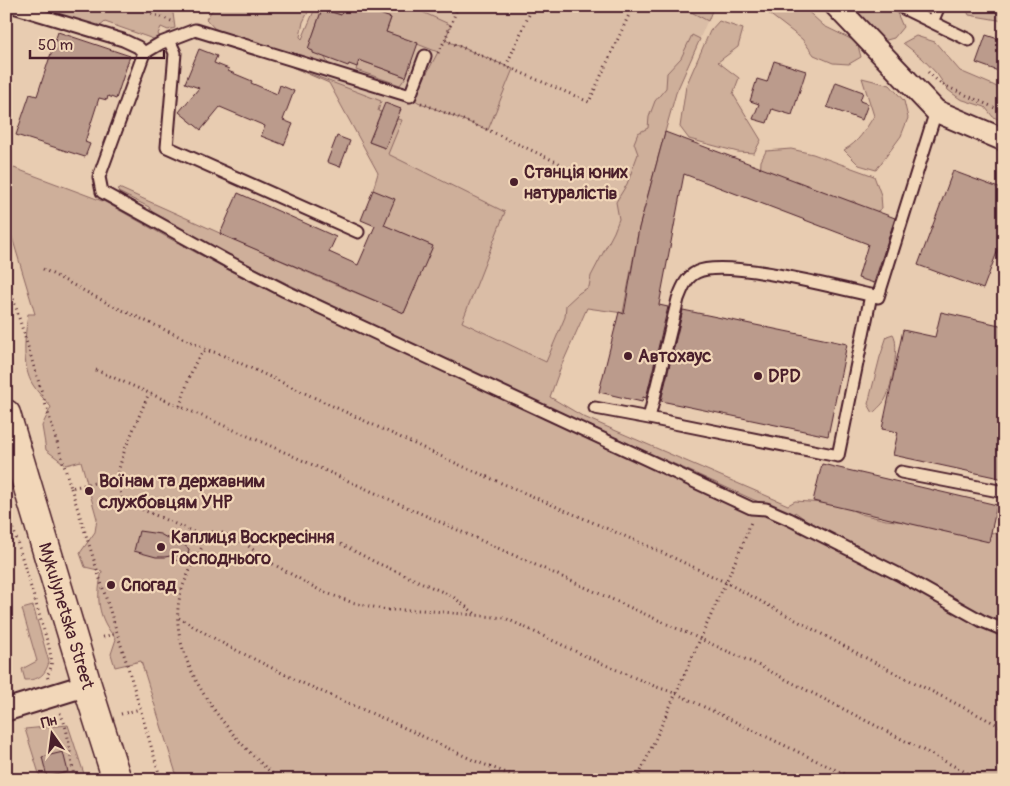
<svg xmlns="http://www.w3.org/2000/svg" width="1010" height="786" viewBox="0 0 1010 786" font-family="Pangolin,sans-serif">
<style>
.built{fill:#dabda6}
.green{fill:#ceaf9a;stroke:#8c6762}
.building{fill:#bb9b8c;stroke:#4a1f2b}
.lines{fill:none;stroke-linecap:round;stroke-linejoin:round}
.service-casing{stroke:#4a1f2b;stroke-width:15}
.minor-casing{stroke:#4a1f2b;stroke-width:25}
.secondary-casing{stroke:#4a1f2b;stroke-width:31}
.path{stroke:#4a1f2b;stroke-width:3;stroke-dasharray:1 4;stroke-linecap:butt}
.service{stroke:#f2d7b9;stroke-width:11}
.minor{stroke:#f2d7b9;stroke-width:21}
.secondary{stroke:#f2d7b9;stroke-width:28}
.poi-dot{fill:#4a1f2b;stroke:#f2d7b9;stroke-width:2}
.labels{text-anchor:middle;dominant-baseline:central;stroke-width:4.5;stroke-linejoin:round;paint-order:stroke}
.poi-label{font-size:18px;font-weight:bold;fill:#4a1f2b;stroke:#f2d7b9;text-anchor:start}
.street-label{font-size:18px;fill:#4a1f2b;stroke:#f2d7b9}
</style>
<rect width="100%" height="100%" fill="#e8ccb1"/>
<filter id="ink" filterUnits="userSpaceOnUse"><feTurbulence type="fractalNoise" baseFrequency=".02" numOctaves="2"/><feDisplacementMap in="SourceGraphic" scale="10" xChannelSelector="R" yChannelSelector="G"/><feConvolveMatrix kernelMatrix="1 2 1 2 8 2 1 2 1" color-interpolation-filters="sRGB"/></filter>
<g filter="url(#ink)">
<path class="built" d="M 316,6 L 709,6 L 713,8 L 676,93 L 639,228 L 623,313 L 587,308 L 560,369 L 411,298 L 373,190 L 378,173 L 329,83 L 292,67 Z"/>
<path class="green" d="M 23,6 L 172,6 L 175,28 L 168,30 L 161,27 L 158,34 L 160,37 L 156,40 L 105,22 L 98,28 Z
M 219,6 L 311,6 L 303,22 L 300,37 L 302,39 L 316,6 L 344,6 L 341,15 L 322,9 L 310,44 L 323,54 L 331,69 L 239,40 L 214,28 L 206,19 L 213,9 Z
M 367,6 L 409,6 L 451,25 L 445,40 L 513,69 L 488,130 L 418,102 L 410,96 L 416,94 L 438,52 L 386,32 L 391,18 L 367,9 Z
M 680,6 L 709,6 L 713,8 L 708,21 Z
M 773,6 L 802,6 L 824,26 L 857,42 L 861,57 L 849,64 L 833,63 L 814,55 L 802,39 L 768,13 Z
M 858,6 L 890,6 L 897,13 L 903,27 L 894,38 L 883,41 L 859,17 Z
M 965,6 L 1004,8 L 1004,21 L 969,15 Z
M 719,21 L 743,29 L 738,47 L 718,62 L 739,78 L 733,94 L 761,140 L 754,153 L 738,152 L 689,139 L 680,127 L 686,86 L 710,31 Z
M 692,35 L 700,39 L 676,93 L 665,132 L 639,228 L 623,313 L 587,308 L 560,369 L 550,397 L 584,417 L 788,505 L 795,501 L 838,504 L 861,514 L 886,520 L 979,529 L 1004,536 L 1004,624 L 850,548 L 828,531 L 806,520 L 795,512 L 792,517 C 578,421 364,324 155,218 L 149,207 L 118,192 L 119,188 L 318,277 L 404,313 L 432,246 L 383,225 L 373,190 L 378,173 L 329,83 L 292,67 L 381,101 L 378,111 L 381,112 L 369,142 L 385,148 L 397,119 L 402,120 L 388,154 L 505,212 L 462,322 L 546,362 L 565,317 L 566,305 L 579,293 L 589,287 L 591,276 L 614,232 L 619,219 L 616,202 L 627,184 L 638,154 L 634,143 L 638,133 L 648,128 L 649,117 L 655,101 L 666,88 L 667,73 L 681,58 Z
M 916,36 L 935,42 L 960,71 L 993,85 L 1004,91 L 1004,121 L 993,117 L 985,107 L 960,99 L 948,90 L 937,74 L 922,58 L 903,43 Z
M 359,60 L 406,77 L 400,85 L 356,70 Z
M 862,78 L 890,85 L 904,101 L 908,118 L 901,136 L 876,170 L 859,165 L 844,150 C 859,142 865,130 874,116 Z
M 791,149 L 813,154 L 874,176 L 881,195 L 882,208 L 869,217 L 854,201 L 835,203 L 760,177 L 761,161 L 766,151 Z
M 6,165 L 105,202 L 165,236 L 253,283 L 344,325 L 393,346 L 752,514 L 762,511 L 910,585 L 962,617 L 1004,637 L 1004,780 L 178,780 L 141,661 L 115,667 L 111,654 L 116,639 C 97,617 96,598 102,571 L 85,567 L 80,553 L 95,532 L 97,519 L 81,461 L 66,465 L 46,450 L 42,426 L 51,407 C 45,400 38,393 33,385 C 21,366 25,336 28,314 L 35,314 L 6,217 Z
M 893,334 C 900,344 892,386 886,398 C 884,403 877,409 873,413 L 868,404 L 880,357 L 887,336 Z
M 33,606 L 49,662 C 45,676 38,680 25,680 L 22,669 L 37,661 L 22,609 Z
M 68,725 L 86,780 L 41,780 L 25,729 Z"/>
<path class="building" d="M 344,6 L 367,6 L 366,9 L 391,18 L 386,32 L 418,43 L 406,77 L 359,60 L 357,67 L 349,64 L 348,66 L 313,53 L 313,51 L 308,49 L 322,9 L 341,15 Z
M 58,32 L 130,56 L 116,99 L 108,96 L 107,100 L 99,98 L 85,142 L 90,144 L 85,157 L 16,135 L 30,94 L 37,96 Z
M 986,35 L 1004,41 L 1004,73 L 976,63 Z
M 199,49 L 217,56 L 214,63 L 229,69 L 228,71 L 252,81 L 251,83 L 277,94 L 280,85 L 294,91 L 283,120 L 293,124 L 284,145 L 261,136 L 265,126 L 220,107 L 201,130 L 179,112 L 199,88 L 185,83 Z
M 774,61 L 806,71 L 792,115 L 772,109 L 767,123 L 753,119 L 759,104 L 750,101 L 757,79 L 767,82 Z
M 836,82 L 863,92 L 860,101 L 868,104 L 862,120 L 827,107 Z
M 385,103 L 401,109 L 385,148 L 369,142 Z
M 665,132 L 895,218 L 874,283 L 858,278 L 868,244 L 684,174 L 659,305 L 668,307 L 646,398 L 643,397 L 642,402 L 599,392 L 619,312 L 624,314 L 639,228 Z
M 337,136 L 350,141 L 340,167 L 327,162 Z
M 953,171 L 1004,190 L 1004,234 L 983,289 L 918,265 Z
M 373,190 L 395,199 L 384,225 L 433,246 L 404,313 L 220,234 L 238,193 L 336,237 L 329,252 L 358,265 L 375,226 L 361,220 Z
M 683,310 L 847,344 L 828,436 L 661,401 Z
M 941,312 L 1004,326 L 1004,479 L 893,455 L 898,432 L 882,429 L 903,330 L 935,337 Z
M 822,464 L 997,505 L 989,542 L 813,501 Z
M 139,531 L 160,534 L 169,539 L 173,544 L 178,542 L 183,544 L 189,549 L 187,560 L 180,561 L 174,560 L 170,556 L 165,557 L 156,557 L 134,551 Z
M 63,752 L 68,772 L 47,777 L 42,757 Z"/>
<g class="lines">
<defs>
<path id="service" d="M 10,6 L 123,40 L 138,47 L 144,53 L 99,177 L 102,192 L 227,261 L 285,291 L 751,508 L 766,509 L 789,519 L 898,574 L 982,621 L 1004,630
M 899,6 L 969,40
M 932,22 L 939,6
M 169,40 L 175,53 L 167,147 L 358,232
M 144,53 L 161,43 L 195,30 L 410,96 L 425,56
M 595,408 L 649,418 L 678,299 C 682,289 686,277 697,272 C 726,258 842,289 878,297 L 936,111
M 649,418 L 838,456 L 871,295
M 901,472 L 1004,492"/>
<path id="minor" d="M 836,6 L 936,111 L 1004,140
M 6,710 L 87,685"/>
<path id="secondary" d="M 6,414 L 87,685 L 117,780"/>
</defs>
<use href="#service" class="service-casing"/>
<use href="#minor" class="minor-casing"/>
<use href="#secondary" class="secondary-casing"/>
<path class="path" d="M 133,6 L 174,22
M 445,40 L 458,6
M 438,53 L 445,40 L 589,102 L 633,6
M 506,66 L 533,6
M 928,72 L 941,84 L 1004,112
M 421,103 L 488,130 L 563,165
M 43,269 L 111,305 L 211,351
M 6,275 L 71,488 L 116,478 L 125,449 L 149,393
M 96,370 L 264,443 L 756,664 L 981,780
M 180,406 C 184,395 194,356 204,352 C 211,349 221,355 227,357 L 462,466 L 657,550 L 725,582 L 868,659 L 1004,728
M 116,478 L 123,501 L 198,534 L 211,532 L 222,533 L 246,544 L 266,560 L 321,591 L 351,602 L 387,610 L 422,610 L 505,618 L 594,660 L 654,686 L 675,693 L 857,780
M 71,488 L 127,664 L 161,780
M 6,510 L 10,518 L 49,647 C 51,657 54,666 47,675 L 48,679
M 198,534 L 202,547 C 194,563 184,579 180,596 C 164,661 233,742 280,780
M 341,544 L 375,562 L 452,596 L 477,615
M 179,618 L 224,644 L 300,682 L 405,728 L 475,761 L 525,780
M 103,637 L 117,633
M 60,713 C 71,734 69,758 75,780
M 121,714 L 140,709
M 637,780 L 742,546 L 751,522"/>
<use href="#service" class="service"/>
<use href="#minor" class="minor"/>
<use href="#secondary" class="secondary"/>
</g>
</g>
<g class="poi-dot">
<circle cx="514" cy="182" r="5"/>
<circle cx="628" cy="356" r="5"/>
<circle cx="758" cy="376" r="5"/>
<circle cx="89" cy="491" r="5"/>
<circle cx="161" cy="547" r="5"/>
<circle cx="111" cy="585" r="5"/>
</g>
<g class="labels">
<g class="poi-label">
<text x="524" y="172">Станція юних<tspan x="524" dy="21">натуралістів</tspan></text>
<text x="638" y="356">Автохаус</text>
<text x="768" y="376">DPD</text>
<text x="99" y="481">Воїнам та державним<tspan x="99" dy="21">службовцям УНР</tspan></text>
<text x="171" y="537">Каплиця Воскресіння<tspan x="171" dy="21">Господнього</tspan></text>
<text x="121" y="585">Спогад</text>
</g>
<g class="street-label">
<text transform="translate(66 616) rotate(73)">Mykulynetska Street</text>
</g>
</g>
<rect width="1010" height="786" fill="none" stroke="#f2d7b9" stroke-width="25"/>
<rect x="12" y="12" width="985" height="761" fill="none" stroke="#4a1f2b" stroke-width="2" filter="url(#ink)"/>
<g transform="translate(52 734) rotate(346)" stroke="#f2d7b9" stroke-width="4" paint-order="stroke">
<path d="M0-4L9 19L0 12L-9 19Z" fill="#4a1f2b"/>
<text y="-8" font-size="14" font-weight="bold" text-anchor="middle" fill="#4a1f2b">Пн</text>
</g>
<path d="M30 50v8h134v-8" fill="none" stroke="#4a1f2b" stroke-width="2.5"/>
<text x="38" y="50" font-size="15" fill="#4a1f2b" stroke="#f2d7b9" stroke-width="4" paint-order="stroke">50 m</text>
</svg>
